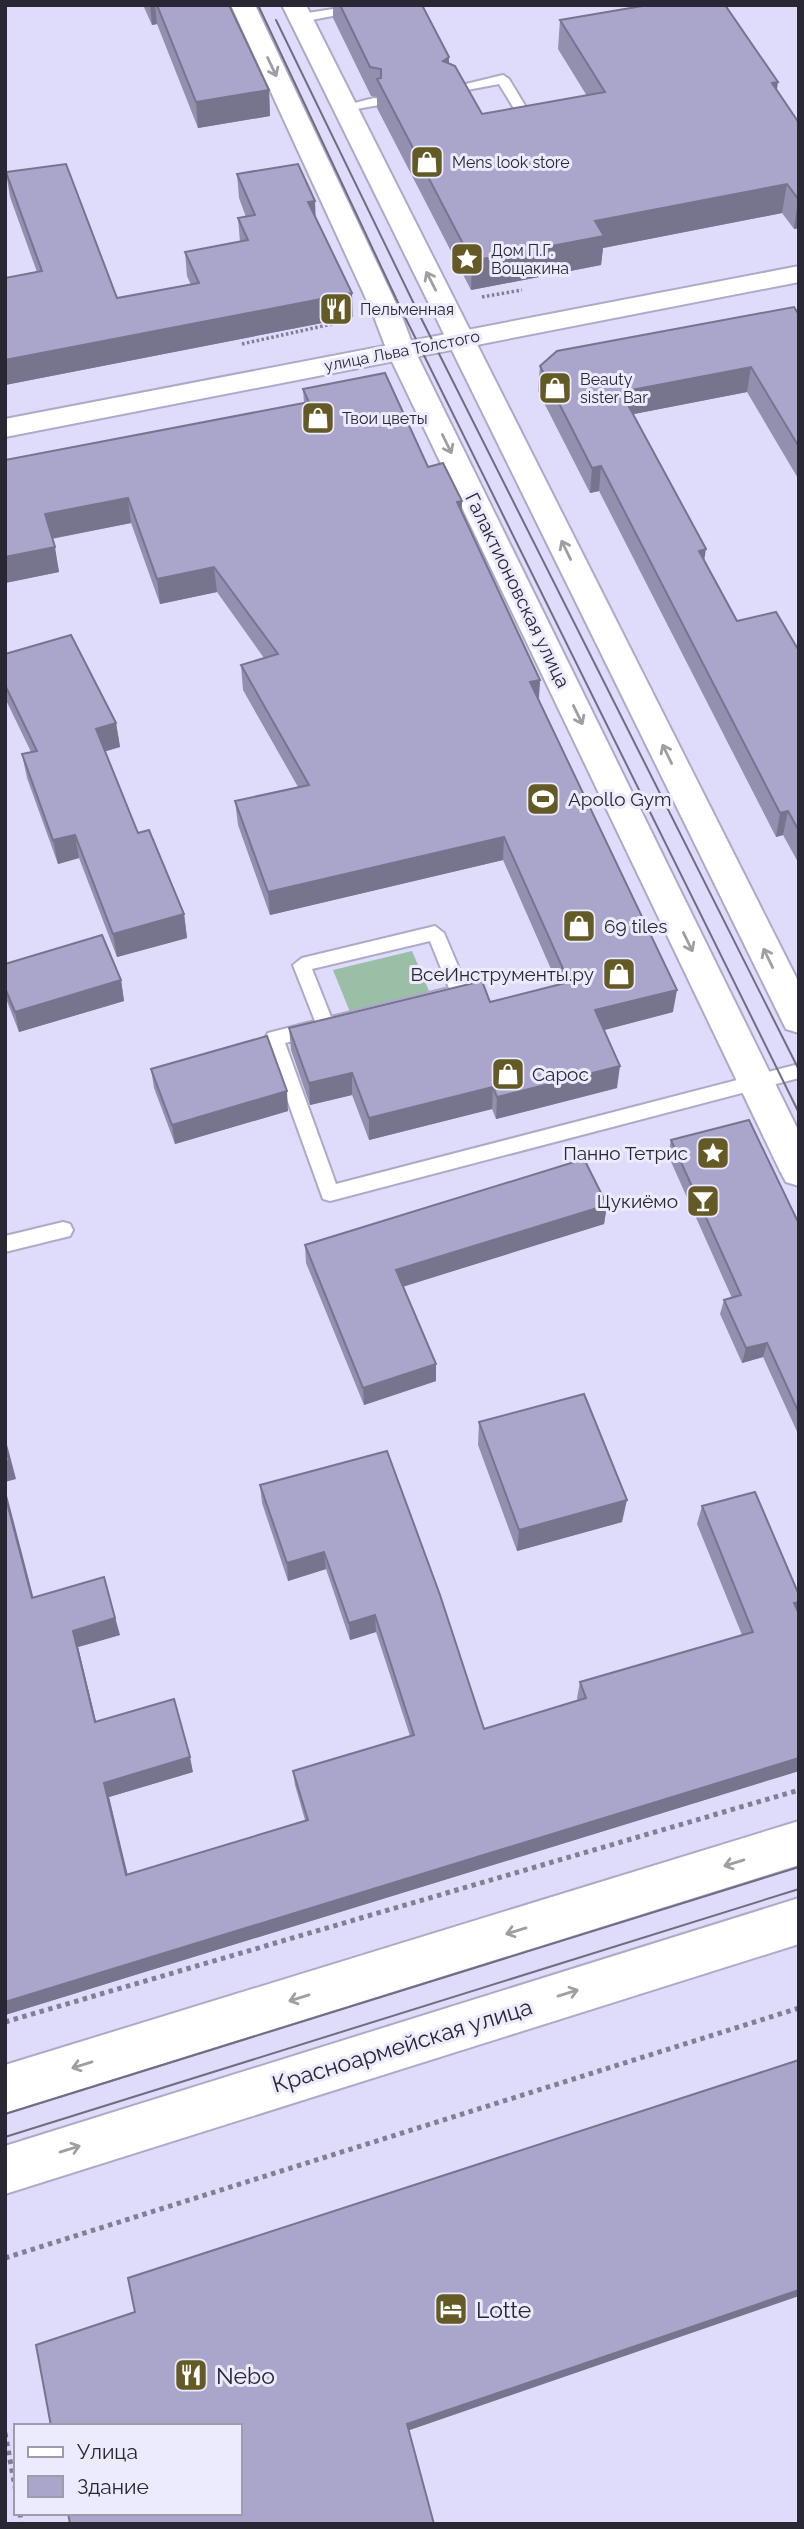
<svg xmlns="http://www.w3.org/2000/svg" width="804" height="2529" viewBox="0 0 804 2529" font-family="Raleway,sans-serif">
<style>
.green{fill:#9abea6}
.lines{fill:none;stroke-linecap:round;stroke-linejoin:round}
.lane-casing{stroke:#adaac8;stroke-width:4}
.secondary-casing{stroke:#adaac8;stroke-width:4}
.primary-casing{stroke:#adaac8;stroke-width:4}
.path-far1{stroke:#827f94;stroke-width:3.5;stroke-dasharray:2.5 2.5;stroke-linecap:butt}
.path{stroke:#827f94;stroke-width:5;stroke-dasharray:4.5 4.5;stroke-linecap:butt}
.lane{fill:#fff;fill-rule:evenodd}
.secondary{fill:#fff;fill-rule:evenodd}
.primary{fill:#fff;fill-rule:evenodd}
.tram{stroke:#706d81;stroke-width:2}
.wall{fill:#928faf}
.shaded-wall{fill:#77748e}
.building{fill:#aaa6cb;stroke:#77748e;stroke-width:2}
.oneway{stroke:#9f9ea3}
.labels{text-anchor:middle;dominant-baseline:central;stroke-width:6;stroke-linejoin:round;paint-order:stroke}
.far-poi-label{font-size:16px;fill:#292733;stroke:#eceafd;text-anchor:start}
.far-street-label{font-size:16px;fill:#292733;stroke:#eceafd}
.street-label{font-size:19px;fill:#292733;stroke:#eceafd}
.poi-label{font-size:19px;fill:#292733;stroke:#eceafd;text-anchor:start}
.near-street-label{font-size:23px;fill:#292733;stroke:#eceafd}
.near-poi-label{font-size:23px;fill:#292733;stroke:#eceafd;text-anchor:start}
</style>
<rect width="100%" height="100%" fill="#dfdbfb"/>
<path class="green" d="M 412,951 L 429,991 L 350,1012 L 333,970 Z"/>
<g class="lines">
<defs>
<path id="lane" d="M 359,5 L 390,5 L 301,22 L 295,18 L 301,14 Z
M 503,75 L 509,79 L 532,117 L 531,120 L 521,120 L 499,84 L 451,93 L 445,89 Z
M 374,98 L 379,99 L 379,105 L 345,111 L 339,107 Z
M 435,926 L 444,933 L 469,992 L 466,997 L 285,1043 L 336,1184 L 799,1064 L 799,1078 L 330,1201 L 323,1199 L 265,1038 L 268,1033 L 315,1021 L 293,965 L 302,958 ZM 430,941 L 449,988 L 331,1017 L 312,969 Z
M 63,1222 L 70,1224 L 73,1230 L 70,1236 L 5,1252 L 5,1236 Z"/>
<path id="secondary" d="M 231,5 L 255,5 L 401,314 L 415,351 L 799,1132 L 799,1186 L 786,1182 L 780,1171 L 387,351 L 373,314 Z
M 282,5 L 306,5 L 799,983 L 799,1033 L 786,1029 L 781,1019 Z
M 799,1821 L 799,1865 L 5,2113 L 5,2065 Z
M 799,1898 L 799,1944 L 5,2194 L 5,2146 Z"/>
<path id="primary" d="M 799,266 L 799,282 L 5,437 L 5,419 Z"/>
</defs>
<use href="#lane" class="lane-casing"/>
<use href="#secondary" class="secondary-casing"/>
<use href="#primary" class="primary-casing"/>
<path class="path-far1" d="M 482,297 L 522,290
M 242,344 L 350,320"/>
<path class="path" d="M 5,2022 L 799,1790
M 5,2258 L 799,2008
M 5,2433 L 16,2492
M 20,2513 L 21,2524"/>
<use href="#lane" class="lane"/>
<use href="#secondary" class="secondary"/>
<use href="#primary" class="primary"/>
<path class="tram" d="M 258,5 L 401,309 L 799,1113
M 276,20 L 415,306 L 799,1070
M 5,2114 L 799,1867
M 5,2137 L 799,1889"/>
</g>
<path class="wall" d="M 143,5 L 229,5 L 269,90 L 270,116 L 198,128 L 157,24 L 152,25 Z
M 328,5 L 422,5 L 449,57 L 449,64 L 482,114 L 587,96 L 558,49 L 560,20 L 636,7 L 635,5 L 725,5 L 777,90 L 799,123 L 799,228 L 794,229 L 782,213 L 603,248 L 601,265 L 471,290 L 377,108 L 377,97 L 371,96 L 333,18 L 333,6 L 329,7 Z
M 6,172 L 117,298 L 191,285 L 187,276 L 185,252 L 240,242 L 238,218 L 246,217 L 239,198 L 237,174 L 315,217 L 353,317 L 5,385 L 5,278 L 37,272 L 10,197 Z
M 799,315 L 799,480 L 747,392 L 633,414 L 704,561 L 737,621 L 799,651 L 799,864 L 783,835 L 776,837 L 599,491 L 590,493 L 538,391 L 540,366 Z
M 303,389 L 428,467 L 462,501 L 461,512 L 540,680 L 539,700 L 673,1012 L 604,1030 L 617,1088 L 496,1119 L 492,1109 L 369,1140 L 352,1095 L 310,1105 L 291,1050 L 289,1028 L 490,1002 L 558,985 L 503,860 L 270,915 L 238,825 L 235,801 L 298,787 L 243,690 L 241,665 L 264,658 L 217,592 L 160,604 L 131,523 L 52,539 L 59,572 L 5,583 L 5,460 L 304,403 Z
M 5,654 L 116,723 L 120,747 L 105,751 L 138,833 L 184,914 L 187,938 L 117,957 L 79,858 L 58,864 L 27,778 L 22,754 L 31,752 L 5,698 Z
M 5,964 L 121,980 L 124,1001 L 19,1032 L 5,996 Z
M 151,1069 L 288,1111 L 175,1144 L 154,1088 Z
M 671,1140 L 799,1224 L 799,1436 L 763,1357 L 742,1363 L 720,1314 L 724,1300 L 732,1298 L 668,1155 Z
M 607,1205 L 604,1224 L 403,1286 L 436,1364 L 436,1381 L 364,1405 L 306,1263 L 305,1245 Z
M 479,1422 L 622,1522 L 517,1551 L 478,1445 Z
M 387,1451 L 484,1729 L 578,1700 L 577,1698 L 580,1682 L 742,1635 L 697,1524 L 702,1506 L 799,1595 L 799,1607 L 797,1611 L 799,1614 L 799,1771 L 5,2015 L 33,1598 L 120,1635 L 78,1647 L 96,1722 L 193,1772 L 109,1797 L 127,1875 L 305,1820 L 295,1785 L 293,1771 L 410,1736 L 376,1632 L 350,1640 L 326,1569 L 288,1581 L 262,1503 L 260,1485 Z"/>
<path class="shaded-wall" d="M 150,5 L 155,5 L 157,24 L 152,25 Z
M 449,57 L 449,85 L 443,61 Z
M 778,82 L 774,111 L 772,83 Z
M 269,90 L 270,116 L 198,128 L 196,102 Z
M 787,184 L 782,213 L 603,248 L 601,265 L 471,290 L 472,261 L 595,221 Z
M 798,200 L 799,228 L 794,229 Z
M 315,201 L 316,225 L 308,202 Z
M 352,293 L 353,317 L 5,385 L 5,360 Z
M 751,367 L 747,392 L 619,417 L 621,392 Z
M 601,466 L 599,491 L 590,493 L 592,468 Z
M 128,498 L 131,523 L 49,539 L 45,514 Z
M 462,501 L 461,526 L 457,502 Z
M 55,547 L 59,572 L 5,583 L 5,557 Z
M 706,549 L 702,574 L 699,551 Z
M 214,567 L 217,592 L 160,604 L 157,579 Z
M 540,680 L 538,704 L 530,682 Z
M 116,723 L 120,747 L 100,753 L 96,729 Z
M 788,811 L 783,835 L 776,837 L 780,813 Z
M 75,835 L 79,858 L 58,864 L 53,840 Z
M 504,837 L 503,860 L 270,915 L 268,892 Z
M 184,914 L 187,938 L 117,957 L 113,934 Z
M 121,980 L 124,1001 L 19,1032 L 15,1012 Z
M 677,990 L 673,1012 L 593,1033 L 595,1010 Z
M 620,1066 L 617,1088 L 496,1119 L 497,1097 Z
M 352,1073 L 352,1095 L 310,1105 L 309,1083 Z
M 493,1087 L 492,1109 L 369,1140 L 369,1118 Z
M 287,1091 L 288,1111 L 175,1144 L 172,1125 Z
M 607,1205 L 604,1224 L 396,1289 L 396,1270 Z
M 767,1343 L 763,1357 L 742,1363 L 746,1348 Z
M 436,1364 L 436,1381 L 364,1405 L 363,1388 Z
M 5,1437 L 16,1479 L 5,1482 Z
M 5,1488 L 38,1615 L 32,1598 L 5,1495 Z
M 627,1500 L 622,1522 L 517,1551 L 519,1530 Z
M 324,1552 L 326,1569 L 288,1581 L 287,1563 Z
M 104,1577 L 120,1635 L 78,1647 L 100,1738 L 95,1722 L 73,1631 Z
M 799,1602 L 799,1607 L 795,1618 L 794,1603 Z
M 375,1615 L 376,1632 L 350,1640 L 349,1623 Z
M 190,1757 L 193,1772 L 109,1797 L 131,1888 L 126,1875 L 104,1783 Z
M 799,1758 L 799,1771 L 5,2015 L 5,2002 Z
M 799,2290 L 799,2296 L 407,2431 L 407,2424 Z"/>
<path class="building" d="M 157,5 L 229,5 L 269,90 L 196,102 Z
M 340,5 L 422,5 L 449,57 L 443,61 L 455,66 L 482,114 L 605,92 L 560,20 L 648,5 L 725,5 L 778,82 L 772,83 L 799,123 L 799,200 L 787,184 L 595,221 L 604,236 L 472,261 L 377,79 L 381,78 L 381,69 L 370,67 Z
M 66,164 L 117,298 L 199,283 L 185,252 L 248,240 L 238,218 L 255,215 L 237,174 L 298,164 L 315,201 L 308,202 L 352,293 L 5,360 L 5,278 L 42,271 L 6,172 Z
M 794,307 L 799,315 L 799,447 L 751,367 L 621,392 L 706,549 L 699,551 L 737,621 L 776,612 L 799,651 L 799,831 L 788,811 L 780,813 L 601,466 L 592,468 L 540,366 L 557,351 Z
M 385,373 L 428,467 L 443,463 L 462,501 L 457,502 L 540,680 L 530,682 L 677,990 L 595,1010 L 620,1066 L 497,1097 L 493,1087 L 369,1118 L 352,1073 L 309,1083 L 289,1028 L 482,981 L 490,1002 L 569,982 L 504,837 L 268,892 L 235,801 L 309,785 L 241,665 L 278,654 L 214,567 L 157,579 L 128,498 L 45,514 L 55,547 L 5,557 L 5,460 L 309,402 L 303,389 Z
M 71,635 L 116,723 L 96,729 L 138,833 L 149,830 L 184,914 L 113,934 L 75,835 L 53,840 L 22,754 L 37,751 L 5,685 L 5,654 Z
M 102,935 L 121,980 L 15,1012 L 5,988 L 5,964 Z
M 267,1036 L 287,1091 L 172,1125 L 151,1069 Z
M 749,1120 L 799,1224 L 799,1413 L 767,1343 L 746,1348 L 724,1300 L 741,1295 L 671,1140 Z
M 584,1159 L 607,1205 L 396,1270 L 436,1364 L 363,1388 L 305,1245 Z
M 584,1394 L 627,1500 L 519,1530 L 479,1422 Z
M 5,1444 L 9,1461 L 5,1462 Z
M 387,1451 L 440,1595 L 484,1729 L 586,1698 L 580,1682 L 753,1632 L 702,1506 L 755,1492 L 799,1595 L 799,1602 L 794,1603 L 799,1614 L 799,1758 L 5,2002 L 5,1495 L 32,1598 L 104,1577 L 115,1618 L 73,1631 L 95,1722 L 174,1699 L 190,1757 L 104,1783 L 126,1875 L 308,1820 L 293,1771 L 414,1735 L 375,1615 L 349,1623 L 324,1552 L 287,1563 L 260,1485 Z
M 799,2060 L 799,2290 L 407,2424 L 434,2524 L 70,2524 L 68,2513 L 240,2513 L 240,2426 L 51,2426 L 36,2345 L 135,2312 L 128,2278 Z"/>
<defs><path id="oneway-shaft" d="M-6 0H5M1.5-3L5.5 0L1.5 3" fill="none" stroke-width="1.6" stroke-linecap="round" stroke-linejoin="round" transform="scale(1.75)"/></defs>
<g class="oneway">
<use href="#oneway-shaft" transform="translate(272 67) rotate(65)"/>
<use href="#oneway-shaft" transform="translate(431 281) rotate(-117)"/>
<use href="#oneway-shaft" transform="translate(447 444) rotate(64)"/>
<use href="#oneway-shaft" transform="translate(566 550) rotate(-116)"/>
<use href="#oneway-shaft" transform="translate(578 715) rotate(64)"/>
<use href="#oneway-shaft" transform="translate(667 754) rotate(-116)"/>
<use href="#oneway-shaft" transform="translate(688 942) rotate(64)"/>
<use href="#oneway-shaft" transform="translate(768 958) rotate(-116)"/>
<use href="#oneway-shaft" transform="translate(734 1863) rotate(163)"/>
<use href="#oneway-shaft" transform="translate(516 1931) rotate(163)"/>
<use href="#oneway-shaft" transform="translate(568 1993) rotate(-17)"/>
<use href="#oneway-shaft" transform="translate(299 1998) rotate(163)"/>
<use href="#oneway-shaft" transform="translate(82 2065) rotate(163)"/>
<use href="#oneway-shaft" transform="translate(70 2149) rotate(-17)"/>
</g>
<defs>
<symbol id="shop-square" viewBox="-11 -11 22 22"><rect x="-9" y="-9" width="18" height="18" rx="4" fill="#635a26" stroke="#eceafd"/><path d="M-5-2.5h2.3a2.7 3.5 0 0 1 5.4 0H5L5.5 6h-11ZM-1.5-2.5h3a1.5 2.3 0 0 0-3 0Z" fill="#fff"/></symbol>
<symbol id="sight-square" viewBox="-11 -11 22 22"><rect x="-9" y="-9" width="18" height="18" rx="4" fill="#635a26" stroke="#eceafd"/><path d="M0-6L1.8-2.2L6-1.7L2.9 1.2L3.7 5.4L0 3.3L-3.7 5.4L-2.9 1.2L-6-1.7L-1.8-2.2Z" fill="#fff"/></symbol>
<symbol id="restaurant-square" viewBox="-11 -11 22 22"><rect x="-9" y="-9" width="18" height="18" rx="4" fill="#635a26" stroke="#eceafd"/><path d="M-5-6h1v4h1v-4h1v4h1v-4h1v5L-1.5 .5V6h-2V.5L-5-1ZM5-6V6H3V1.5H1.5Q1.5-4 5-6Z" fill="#fff"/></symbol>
<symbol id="stadium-square" viewBox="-11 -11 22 22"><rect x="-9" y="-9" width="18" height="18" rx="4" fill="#635a26" stroke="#eceafd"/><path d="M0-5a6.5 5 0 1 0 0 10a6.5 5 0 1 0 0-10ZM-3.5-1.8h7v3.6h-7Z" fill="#fff"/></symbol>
<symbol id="bar-square" viewBox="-11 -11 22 22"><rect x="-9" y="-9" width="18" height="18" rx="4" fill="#635a26" stroke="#eceafd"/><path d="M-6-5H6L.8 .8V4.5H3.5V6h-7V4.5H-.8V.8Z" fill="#fff"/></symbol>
<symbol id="hotel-square" viewBox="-11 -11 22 22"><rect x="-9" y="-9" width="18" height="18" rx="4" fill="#635a26" stroke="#eceafd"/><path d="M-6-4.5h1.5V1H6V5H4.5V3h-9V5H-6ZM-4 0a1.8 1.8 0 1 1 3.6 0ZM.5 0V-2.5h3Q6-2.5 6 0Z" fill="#fff"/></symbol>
</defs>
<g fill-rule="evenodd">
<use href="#shop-square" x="408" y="143" width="38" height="38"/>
<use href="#sight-square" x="448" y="240" width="38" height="38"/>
<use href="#restaurant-square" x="317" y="290" width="38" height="38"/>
<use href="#shop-square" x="536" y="369" width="38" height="38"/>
<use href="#shop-square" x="299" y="399" width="38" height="38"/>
<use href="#stadium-square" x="524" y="780" width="38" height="38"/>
<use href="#shop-square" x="560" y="907" width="38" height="38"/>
<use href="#shop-square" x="600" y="955" width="38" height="38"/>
<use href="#shop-square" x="489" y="1055" width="38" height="38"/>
<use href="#sight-square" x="694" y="1134" width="38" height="38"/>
<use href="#bar-square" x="684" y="1182" width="38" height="38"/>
<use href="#hotel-square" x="432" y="2290" width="38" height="38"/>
<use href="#restaurant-square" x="172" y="2356" width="38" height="38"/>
</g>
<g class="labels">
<g class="far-poi-label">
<text x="452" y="162">Mens look store</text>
<text x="491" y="250">Дом П.Г.<tspan x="491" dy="18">Вощакина</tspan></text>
<text x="360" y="309">Пельменная</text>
<text x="580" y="379">Beauty<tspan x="580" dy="18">sister Bar</tspan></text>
<text x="342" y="418">Твои цветы</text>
</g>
<g class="far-street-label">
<text transform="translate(402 351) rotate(-11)">улица Льва Толстого</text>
</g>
<g class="street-label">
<text transform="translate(518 590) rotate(64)">Галактионовская улица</text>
</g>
<g class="poi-label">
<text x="568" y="799">Apollo Gym</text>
<text x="604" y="926">69 tiles</text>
<text x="594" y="974" text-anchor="end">ВсеИнструменты.ру</text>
<text x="532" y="1074">Сарос</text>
<text x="688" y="1153" text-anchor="end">Панно Тетрис</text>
<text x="678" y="1201" text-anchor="end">Цукиёмо</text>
</g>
<g class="near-street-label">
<text transform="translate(402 2045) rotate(-17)">Красноармейская улица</text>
</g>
<g class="near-poi-label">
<text x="476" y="2309">Lotte</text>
<text x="216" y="2375">Nebo</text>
</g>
</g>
<rect width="804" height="2529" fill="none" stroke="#292733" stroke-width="14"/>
<rect x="14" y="2424" width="228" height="91" fill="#eceafd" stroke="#9e9cac" stroke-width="2"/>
<rect x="28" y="2447" width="35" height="10" fill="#ffffff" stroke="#9e9cac" stroke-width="2"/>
<text x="77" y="2459" font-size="21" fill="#292733">Улица</text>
<rect x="28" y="2476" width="35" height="21" fill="#aaa6cb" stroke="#9e9cac" stroke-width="2"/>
<text x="77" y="2494" font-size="21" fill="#292733">Здание</text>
</svg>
